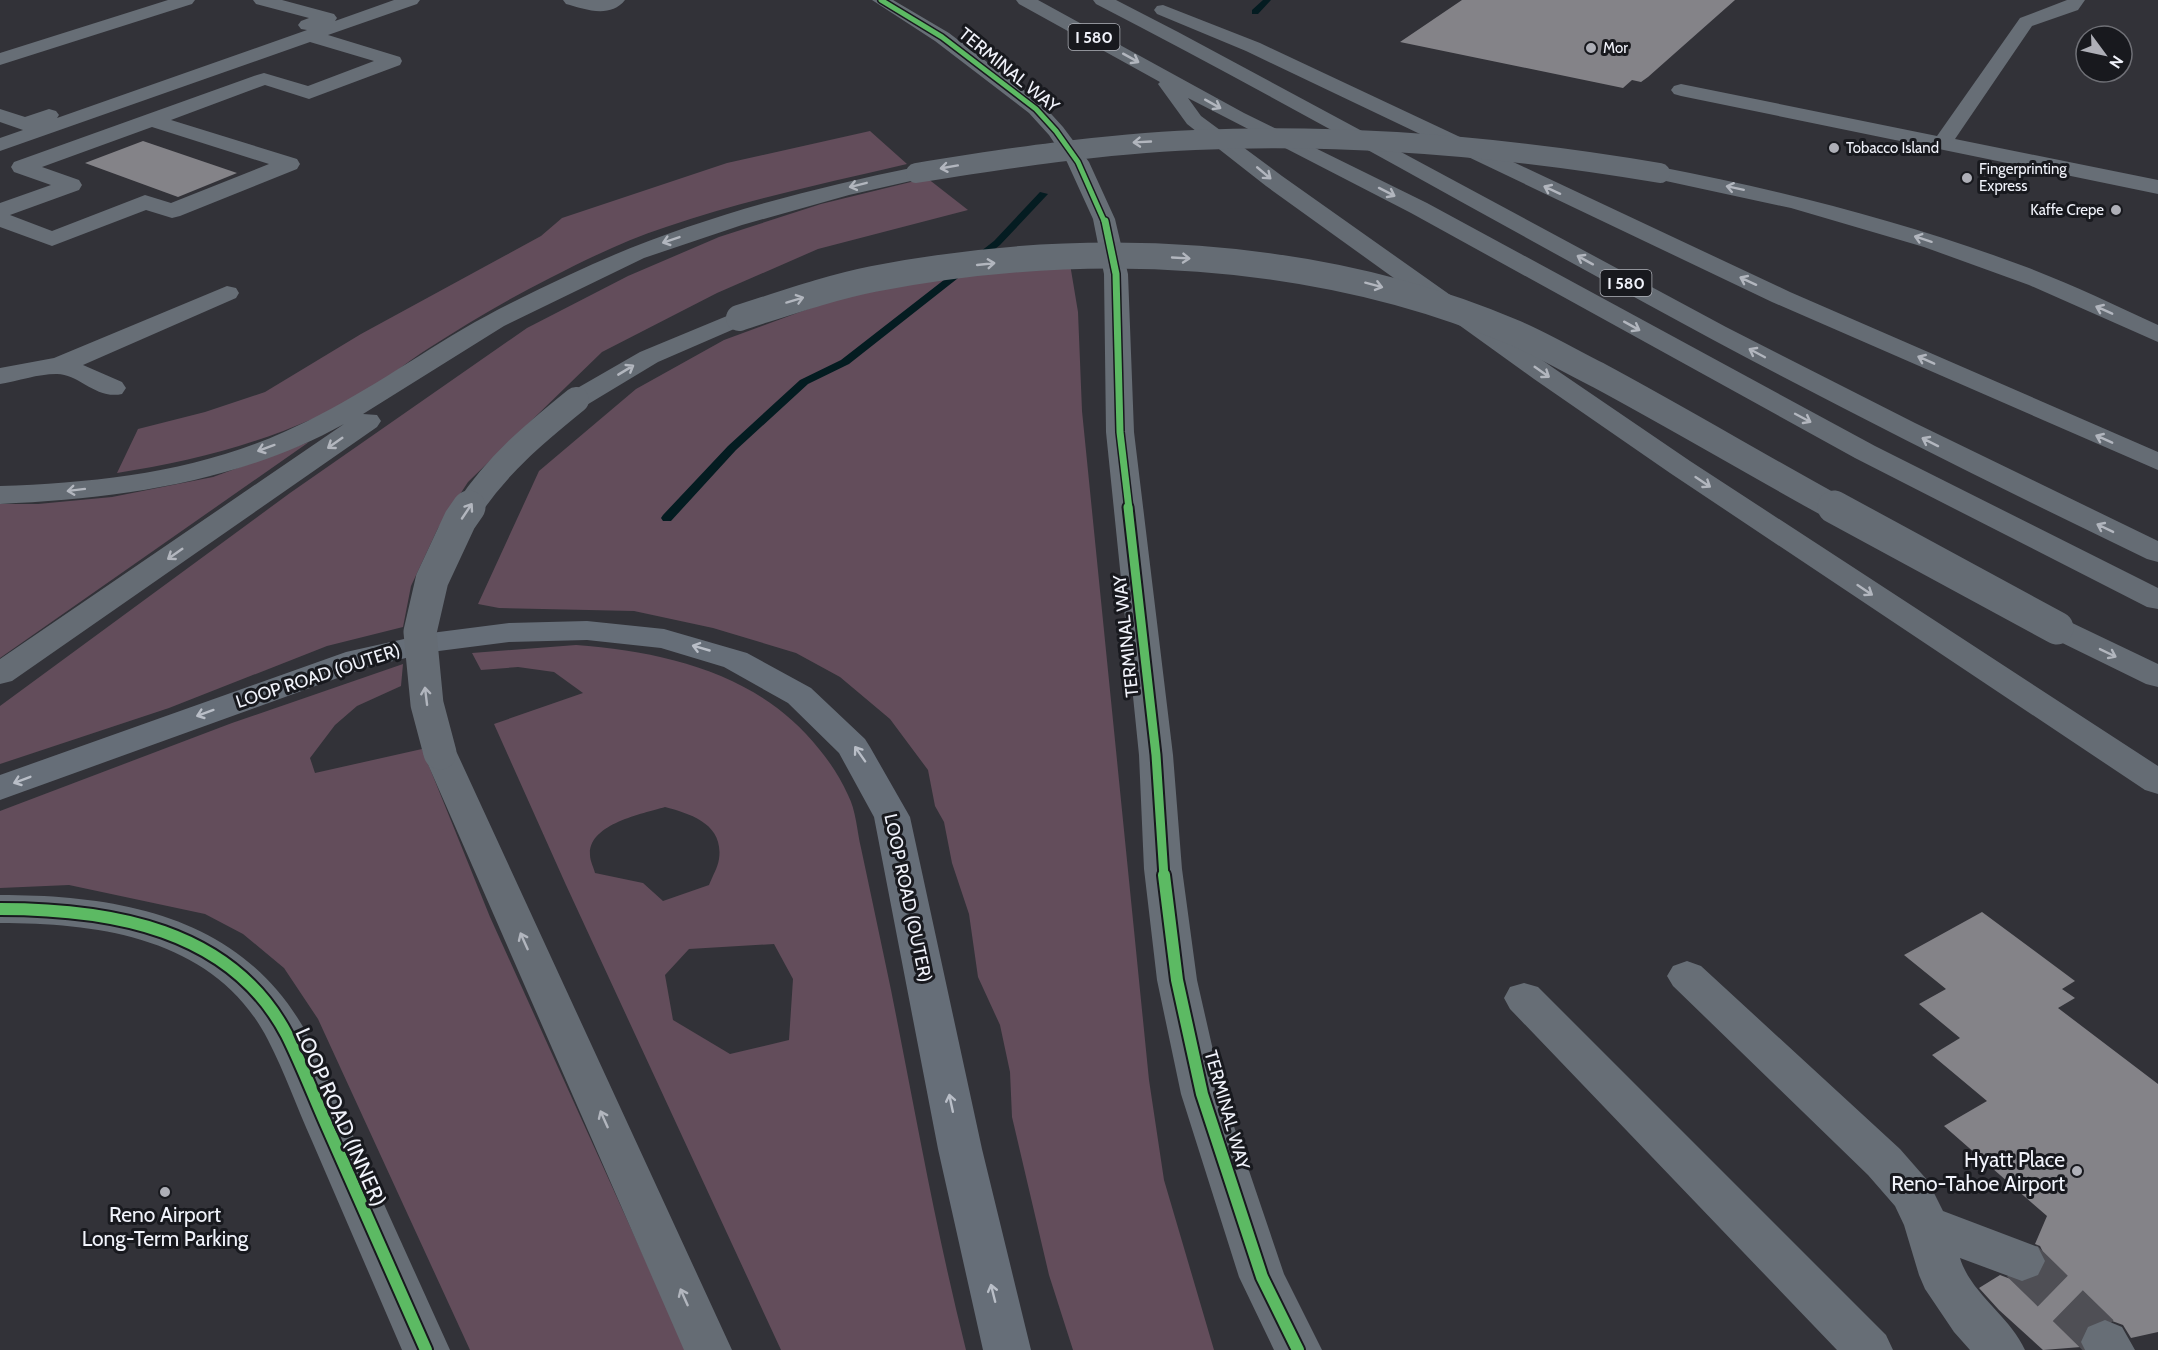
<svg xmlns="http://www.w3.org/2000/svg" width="2158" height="1350" viewBox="0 0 2158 1350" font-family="Cabin,sans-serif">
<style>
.green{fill:#634d5b;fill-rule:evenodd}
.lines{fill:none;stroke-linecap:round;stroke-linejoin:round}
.stream{fill:#041c21;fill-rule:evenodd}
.building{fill:#848388}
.minor-tunnel{stroke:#4f4f55;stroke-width:43;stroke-dasharray:43 21;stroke-linecap:butt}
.minor{fill:#676e76;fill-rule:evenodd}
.major{fill:#666e78;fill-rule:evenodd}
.highway{fill:#656c74;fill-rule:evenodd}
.highway-bridge-far2{stroke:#656c74;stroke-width:20}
.highway-bridge-far1{stroke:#656c74;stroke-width:26}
.highway-bridge{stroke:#656c74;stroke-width:33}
.cycleway-far3-casing{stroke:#18191e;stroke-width:8}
.cycleway-far2-casing{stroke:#18191e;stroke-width:10}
.cycleway-far1-casing{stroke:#18191e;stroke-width:13}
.cycleway-casing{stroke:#18191e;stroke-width:16}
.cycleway-far3{stroke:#5cba63;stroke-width:5}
.cycleway-far2{stroke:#5cba63;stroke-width:7}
.cycleway-far1{stroke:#5cba63;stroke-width:9}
.cycleway{stroke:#5cba63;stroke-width:12}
.oneway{stroke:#b2b6be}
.oneway2{stroke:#b9bec7}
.poi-dot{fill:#aeafb7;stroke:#18191e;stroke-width:2}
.labels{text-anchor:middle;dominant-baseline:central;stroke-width:6;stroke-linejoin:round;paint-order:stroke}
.far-poi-label{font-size:15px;fill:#f1f3fb;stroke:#18191e;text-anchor:start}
.shield{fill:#18191e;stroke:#b0b2b9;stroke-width:1.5}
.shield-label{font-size:16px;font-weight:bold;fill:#f1f3fb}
.street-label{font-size:18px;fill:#f1f3fb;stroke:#18191e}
.near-street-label{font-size:21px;fill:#f1f3fb;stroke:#18191e}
.near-poi-label{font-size:21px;fill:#f1f3fb;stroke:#18191e;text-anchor:end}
</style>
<rect width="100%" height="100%" fill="#323238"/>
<path class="green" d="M 870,131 L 907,164 C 826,183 745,200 666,227 C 626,240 587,259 550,278 C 508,299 468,323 429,348 C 408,361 390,377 369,390 C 293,435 204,460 117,473 L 138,429 L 205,412 L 265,392 L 361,334 L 541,236 L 562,218 L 727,163 Z
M 927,178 L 968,210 L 818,249 L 717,293 L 602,352 L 468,482 L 438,528 L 411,586 L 403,627 L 327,646 L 169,708 L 0,764 L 0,706 L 290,493 L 527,328 L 628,276 L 719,237 L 821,204 Z
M 1070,264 L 1078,312 L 1082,411 L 1149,1080 L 1164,1180 L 1214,1350 L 1073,1350 L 1049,1275 L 1012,1117 L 1010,1072 L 1000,1025 L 978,977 L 969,914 L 952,863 L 944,822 L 935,806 L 928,770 L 890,719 L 840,677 L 796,653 L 713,628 L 634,611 L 499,608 L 478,604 L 539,471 L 636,389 L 724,340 L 827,302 L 914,282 Z
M 309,442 L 0,658 L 0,504 L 38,504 L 112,497 L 213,477 Z
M 576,645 C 667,652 760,674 819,749 C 830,762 841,779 848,795 C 856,810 857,831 861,848 C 871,895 881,942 891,990 C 915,1110 936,1231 966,1350 L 781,1350 L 566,885 L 494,724 L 583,693 L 554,672 L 518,667 L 481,670 L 472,653 ZM 665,807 C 691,814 724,824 719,859 C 718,867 712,877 709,885 L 663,901 L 643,883 L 595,873 C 594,868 590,861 590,855 C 588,824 642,814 665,807 ZM 774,944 L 793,979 L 789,1040 L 730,1054 L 673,1020 L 665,975 L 689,949 Z
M 403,664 L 401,686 L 357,706 L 335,725 L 310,758 L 315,773 L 422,749 L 490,917 L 686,1350 L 470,1350 L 318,1019 L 284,968 L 243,934 L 205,914 L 69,885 L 0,888 L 0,811 L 232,723 Z"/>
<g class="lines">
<path class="stream" d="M 1263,0 L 1271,0 L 1258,14 L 1252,14 L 1252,10 Z
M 1040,192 L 1048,194 L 1000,245 L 849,364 L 808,384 L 736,450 L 671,521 L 663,521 L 661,518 L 663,515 L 728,446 L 800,380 L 841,360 L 994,241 Z"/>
</g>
<path class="building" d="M 1462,0 L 1735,0 L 1648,77 L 1641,82 L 1632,80 L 1623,88 L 1400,42 Z
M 143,141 L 237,173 L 178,197 L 85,163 Z
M 1982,912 L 2075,981 L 2062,989 L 2075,998 L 2058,1008 L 2158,1084 L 2158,1332 L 2131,1338 L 2123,1325 L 2104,1318 L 2086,1326 L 2079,1341 L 2081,1347 L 2043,1350 L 1999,1310 L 1979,1288 L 2000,1275 L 2021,1283 L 2040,1276 L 2047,1260 L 2040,1246 L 2035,1244 L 2047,1216 L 1944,1126 L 1987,1101 L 1932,1055 L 1960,1038 L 1919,1004 L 1946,989 L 1904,955 Z"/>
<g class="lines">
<path class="minor-tunnel" d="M 2022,1261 L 2105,1342"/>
<path class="minor" d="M 168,0 L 195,0 L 192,4 L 0,65 L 0,53 Z
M 253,0 L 282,0 L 334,14 L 337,18 L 335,21 L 394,0 L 420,0 L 417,4 L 328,35 L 400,57 L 402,61 L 400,65 L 309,99 L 265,85 L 171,120 L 297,159 L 300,164 L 297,169 L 180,216 L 172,218 L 146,210 L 52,246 L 0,227 L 0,203 L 51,185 L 14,172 L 11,167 L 14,162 L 257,75 L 264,73 L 308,86 L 374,61 L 310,42 L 0,151 L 0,138 L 23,130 L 0,122 L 0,109 L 25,117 L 49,109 L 56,111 L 59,115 L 57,118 L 307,30 L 301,29 L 298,25 L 301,21 L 309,18 L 256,4 ZM 152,127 L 269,164 L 171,203 L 145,195 L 52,231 L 10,215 L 79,190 L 82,185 L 79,180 L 42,167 Z
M 563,0 L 625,0 C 610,19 584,9 566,4 Z
M 872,0 L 893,0 L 949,33 L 1043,105 L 1063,127 L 1089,162 L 1115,219 L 1128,274 L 1134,432 L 1173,755 L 1182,869 L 1197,980 L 1223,1094 L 1284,1274 L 1322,1350 L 1274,1350 L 1239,1277 L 1181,1094 L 1157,980 L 1144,869 L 1139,755 L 1106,432 L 1104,274 L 1093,219 L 1067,162 L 1049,135 L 1029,113 L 935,41 Z
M 2067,0 L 2085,0 L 2078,10 L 2032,26 L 1955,139 L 2158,180 L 2158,194 L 1681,96 L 1674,94 L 1671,90 L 1674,86 L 1681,84 L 1937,136 L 2020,18 Z
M 227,286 L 236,288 L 239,293 L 236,298 L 83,365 L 122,382 L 126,388 L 122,394 C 96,400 78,373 56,374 C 38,374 18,381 0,384 L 0,368 L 54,358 Z
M 0,895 C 122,895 244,917 307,1034 L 450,1350 L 402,1350 C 372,1280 342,1211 312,1141 C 297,1108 285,1073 268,1040 C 216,939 102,923 0,923 Z
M 1687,961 L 1701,966 L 1900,1149 L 1928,1181 L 1943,1211 L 2038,1247 L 2045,1261 L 2038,1275 L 2022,1281 L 1960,1258 C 1971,1294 2010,1316 2025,1350 L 1970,1350 L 1954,1332 L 1925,1289 L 1919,1275 L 1904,1225 L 1895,1206 L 1868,1175 L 1673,986 L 1667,976 L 1673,966 Z
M 1524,983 L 1538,987 L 1886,1335 L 1893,1350 L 1837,1350 L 1510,1009 L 1504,998 L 1510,987 Z
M 2105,1320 L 2122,1327 L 2135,1350 L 2085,1350 L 2081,1342 L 2088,1327 Z"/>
<path class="major" d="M 587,621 L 664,629 L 747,653 L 811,688 L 865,739 L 870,747 L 910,817 L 982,1149 L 1031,1350 L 983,1350 L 938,1149 L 874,817 L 839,753 L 788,703 L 724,667 L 661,648 L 587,640 L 509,642 L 431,652 L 368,667 L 0,800 L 0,775 L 346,652 L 431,633 L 509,623 Z"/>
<path class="highway" d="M 1016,0 L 1038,0 L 1244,113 L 1427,203 L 1875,446 L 2158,588 L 2158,609 L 2147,607 L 1855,458 L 1411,213 L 1188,98 L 1201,116 L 1282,176 L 1552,367 L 1690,461 L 2158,766 L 2158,794 L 2145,790 L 1670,473 L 1534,379 L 1266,186 L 1187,124 L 1158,84 L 1160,82 L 1019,4 Z
M 1093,0 L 1116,0 L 1178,32 L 1726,327 L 1915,423 L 2158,541 L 2158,562 L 2147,559 C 1979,478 1811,394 1647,304 C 1463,204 1282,100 1096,4 Z
M 1163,5 L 1260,43 L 1790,292 L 2158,452 L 2158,470 L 1772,302 L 1246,51 L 1157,14 L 1154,10 L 1157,6 Z
M 916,167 L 924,168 L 927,173 L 924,178 L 849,195 L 742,225 L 644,258 L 504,326 L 363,414 L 377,415 L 381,421 L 377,427 L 12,681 L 0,684 L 0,659 L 344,424 C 240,482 117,499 0,504 L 0,486 C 96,483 195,472 284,432 C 348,404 404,364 463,329 C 497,309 533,292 569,275 C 678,223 798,191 916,167 Z
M 1660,167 C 1785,191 1909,223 2029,268 C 2073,285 2115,305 2158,325 L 2158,342 L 2029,285 L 1924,247 L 1791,208 L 1652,178 L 1649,173 L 1652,168 Z
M 739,311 L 748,313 L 751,318 L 748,323 L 658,362 L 585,406 L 576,408 L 567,406 L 563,400 L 567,394 L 640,352 Z
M 2057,618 L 2068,621 L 2158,664 L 2158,687 L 2146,684 L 2046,635 L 2041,628 L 2046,621 Z
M 440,742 L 452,745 L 457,753 L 732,1350 L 684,1350 L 423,753 L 428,745 Z"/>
<path class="highway-bridge-far2" d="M 916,173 C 1009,158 1101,144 1195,140 C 1352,133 1506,147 1660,173"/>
<path class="highway-bridge-far1" d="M 739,318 C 783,304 828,288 873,279 C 1084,238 1316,248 1515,333 C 1543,345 1570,361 1598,375 C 1678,418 1757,465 1837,509
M 468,509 C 498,464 534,434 576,400"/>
<path class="highway-bridge" d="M 1834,507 L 2057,628
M 440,753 L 427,704 L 420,632 L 432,580 L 460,520 L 469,507"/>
<defs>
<path id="cycleway-far3" d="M 881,0 L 942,37 L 1036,109 L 1056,131 L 1078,162 L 1105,223"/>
<path id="cycleway-far2" d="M 1105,221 L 1116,274 L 1120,432 L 1129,509"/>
<path id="cycleway-far1" d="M 1128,507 L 1156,755 L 1164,877"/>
<path id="cycleway" d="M 1164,875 L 1177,980 L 1202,1094 L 1262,1277 L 1298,1350
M 0,909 C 109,909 231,928 287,1035 C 303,1067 316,1102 331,1135 C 362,1206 394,1278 426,1350"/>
</defs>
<use href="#cycleway-far3" class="cycleway-far3-casing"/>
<use href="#cycleway-far2" class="cycleway-far2-casing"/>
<use href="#cycleway-far1" class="cycleway-far1-casing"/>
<use href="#cycleway" class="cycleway-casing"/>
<use href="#cycleway-far3" class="cycleway-far3"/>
<use href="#cycleway-far2" class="cycleway-far2"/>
<use href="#cycleway-far1" class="cycleway-far1"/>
<use href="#cycleway" class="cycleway"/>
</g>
<defs><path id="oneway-shaft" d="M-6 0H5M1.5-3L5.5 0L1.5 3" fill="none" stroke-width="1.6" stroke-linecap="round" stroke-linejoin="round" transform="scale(1.5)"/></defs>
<g class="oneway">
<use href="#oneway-shaft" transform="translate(1131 58) rotate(29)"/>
<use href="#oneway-shaft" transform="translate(1213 104) rotate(29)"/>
<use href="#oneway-shaft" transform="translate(1142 142) rotate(177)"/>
<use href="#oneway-shaft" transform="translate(949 167) rotate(170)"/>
<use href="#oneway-shaft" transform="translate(1264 173) rotate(40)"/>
<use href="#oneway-shaft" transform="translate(858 185) rotate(166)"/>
<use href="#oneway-shaft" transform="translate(1735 188) rotate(-168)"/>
<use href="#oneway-shaft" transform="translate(1552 190) rotate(-155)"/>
<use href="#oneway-shaft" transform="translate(1387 192) rotate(27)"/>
<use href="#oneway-shaft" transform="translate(1923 239) rotate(-162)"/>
<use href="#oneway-shaft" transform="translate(671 240) rotate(161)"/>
<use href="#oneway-shaft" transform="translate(1181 258) rotate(3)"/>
<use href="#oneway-shaft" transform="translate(1585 260) rotate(-151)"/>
<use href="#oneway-shaft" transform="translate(986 264) rotate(-6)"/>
<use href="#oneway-shaft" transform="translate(1748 281) rotate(-155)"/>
<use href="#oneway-shaft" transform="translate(1374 285) rotate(15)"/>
<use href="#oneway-shaft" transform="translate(795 300) rotate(-17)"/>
<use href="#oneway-shaft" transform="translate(2104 310) rotate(-156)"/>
<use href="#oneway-shaft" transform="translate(1632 326) rotate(29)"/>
<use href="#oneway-shaft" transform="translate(1757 353) rotate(-152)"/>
<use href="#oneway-shaft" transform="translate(1926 360) rotate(-156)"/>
<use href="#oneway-shaft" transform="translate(626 370) rotate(-31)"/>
<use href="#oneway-shaft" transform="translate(1542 372) rotate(35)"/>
<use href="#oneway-shaft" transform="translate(1803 418) rotate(28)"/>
<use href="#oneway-shaft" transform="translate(2104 439) rotate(-156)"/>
<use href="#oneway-shaft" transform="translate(1930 442) rotate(-153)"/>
<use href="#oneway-shaft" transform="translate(335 443) rotate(145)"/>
<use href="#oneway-shaft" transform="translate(266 448) rotate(160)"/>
<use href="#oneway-shaft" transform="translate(1703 482) rotate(34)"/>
<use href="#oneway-shaft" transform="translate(76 490) rotate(173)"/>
<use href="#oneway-shaft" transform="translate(467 511) rotate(-56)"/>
<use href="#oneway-shaft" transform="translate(2105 528) rotate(-154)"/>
<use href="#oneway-shaft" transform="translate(175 554) rotate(145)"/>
<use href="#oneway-shaft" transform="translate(1865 590) rotate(34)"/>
<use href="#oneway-shaft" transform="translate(2108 653) rotate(26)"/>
<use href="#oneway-shaft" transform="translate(426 696) rotate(-97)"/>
<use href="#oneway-shaft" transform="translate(524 941) rotate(-114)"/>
<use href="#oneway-shaft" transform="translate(604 1119) rotate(-114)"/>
<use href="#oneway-shaft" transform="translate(684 1297) rotate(-114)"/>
</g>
<g class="oneway2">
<use href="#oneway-shaft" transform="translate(701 648) rotate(-164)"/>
<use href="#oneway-shaft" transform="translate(205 713) rotate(160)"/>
<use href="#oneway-shaft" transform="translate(860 754) rotate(-125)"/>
<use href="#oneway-shaft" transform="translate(22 780) rotate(159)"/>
<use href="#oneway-shaft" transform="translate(951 1103) rotate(-102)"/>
<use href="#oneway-shaft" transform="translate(993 1293) rotate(-104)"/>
</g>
<g class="poi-dot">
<circle cx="1591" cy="48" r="6"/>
<circle cx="1834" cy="148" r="6"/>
<circle cx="1967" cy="178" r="6"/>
<circle cx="2116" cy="210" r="6"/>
<circle cx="2077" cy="1171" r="6"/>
<circle cx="165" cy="1192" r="6"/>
</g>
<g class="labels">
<g class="far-poi-label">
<text x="1603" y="48">Mor</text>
<text x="1846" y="148">Tobacco Island</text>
<text x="1979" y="169">Fingerprinting<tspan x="1979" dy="17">Express</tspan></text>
<text x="2104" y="210" text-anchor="end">Kaffe Crepe</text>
</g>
<g class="shield">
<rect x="1068.5" y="24" width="51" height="26" rx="4.5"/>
<rect x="1600.5" y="270" width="51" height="26" rx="4.5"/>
</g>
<g class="shield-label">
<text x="1094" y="37">I 580</text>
<text x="1626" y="283">I 580</text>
</g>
<g class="street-label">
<text transform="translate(1009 70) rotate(39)">TERMINAL WAY</text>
<text transform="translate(1126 636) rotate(-96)">TERMINAL WAY</text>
<text transform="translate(318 676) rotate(-18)">LOOP ROAD (OUTER)</text>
<text transform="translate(908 898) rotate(78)">LOOP ROAD (OUTER)</text>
<text transform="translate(1227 1110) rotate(74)">TERMINAL WAY</text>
</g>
<g class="near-street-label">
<text transform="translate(341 1117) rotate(66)">LOOP ROAD (INNER)</text>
</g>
<g class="near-poi-label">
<text x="2065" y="1159">Hyatt Place<tspan x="2065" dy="24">Reno-Tahoe Airport</tspan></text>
<text x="165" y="1214" text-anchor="middle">Reno Airport<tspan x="165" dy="24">Long-Term Parking</tspan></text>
</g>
</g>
<g transform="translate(2104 54) rotate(123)"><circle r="28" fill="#18191e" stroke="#6f7076" stroke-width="1.5"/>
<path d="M0-4.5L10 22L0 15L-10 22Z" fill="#aeafb7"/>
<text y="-9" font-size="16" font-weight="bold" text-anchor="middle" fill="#f1f3fb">N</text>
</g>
</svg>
